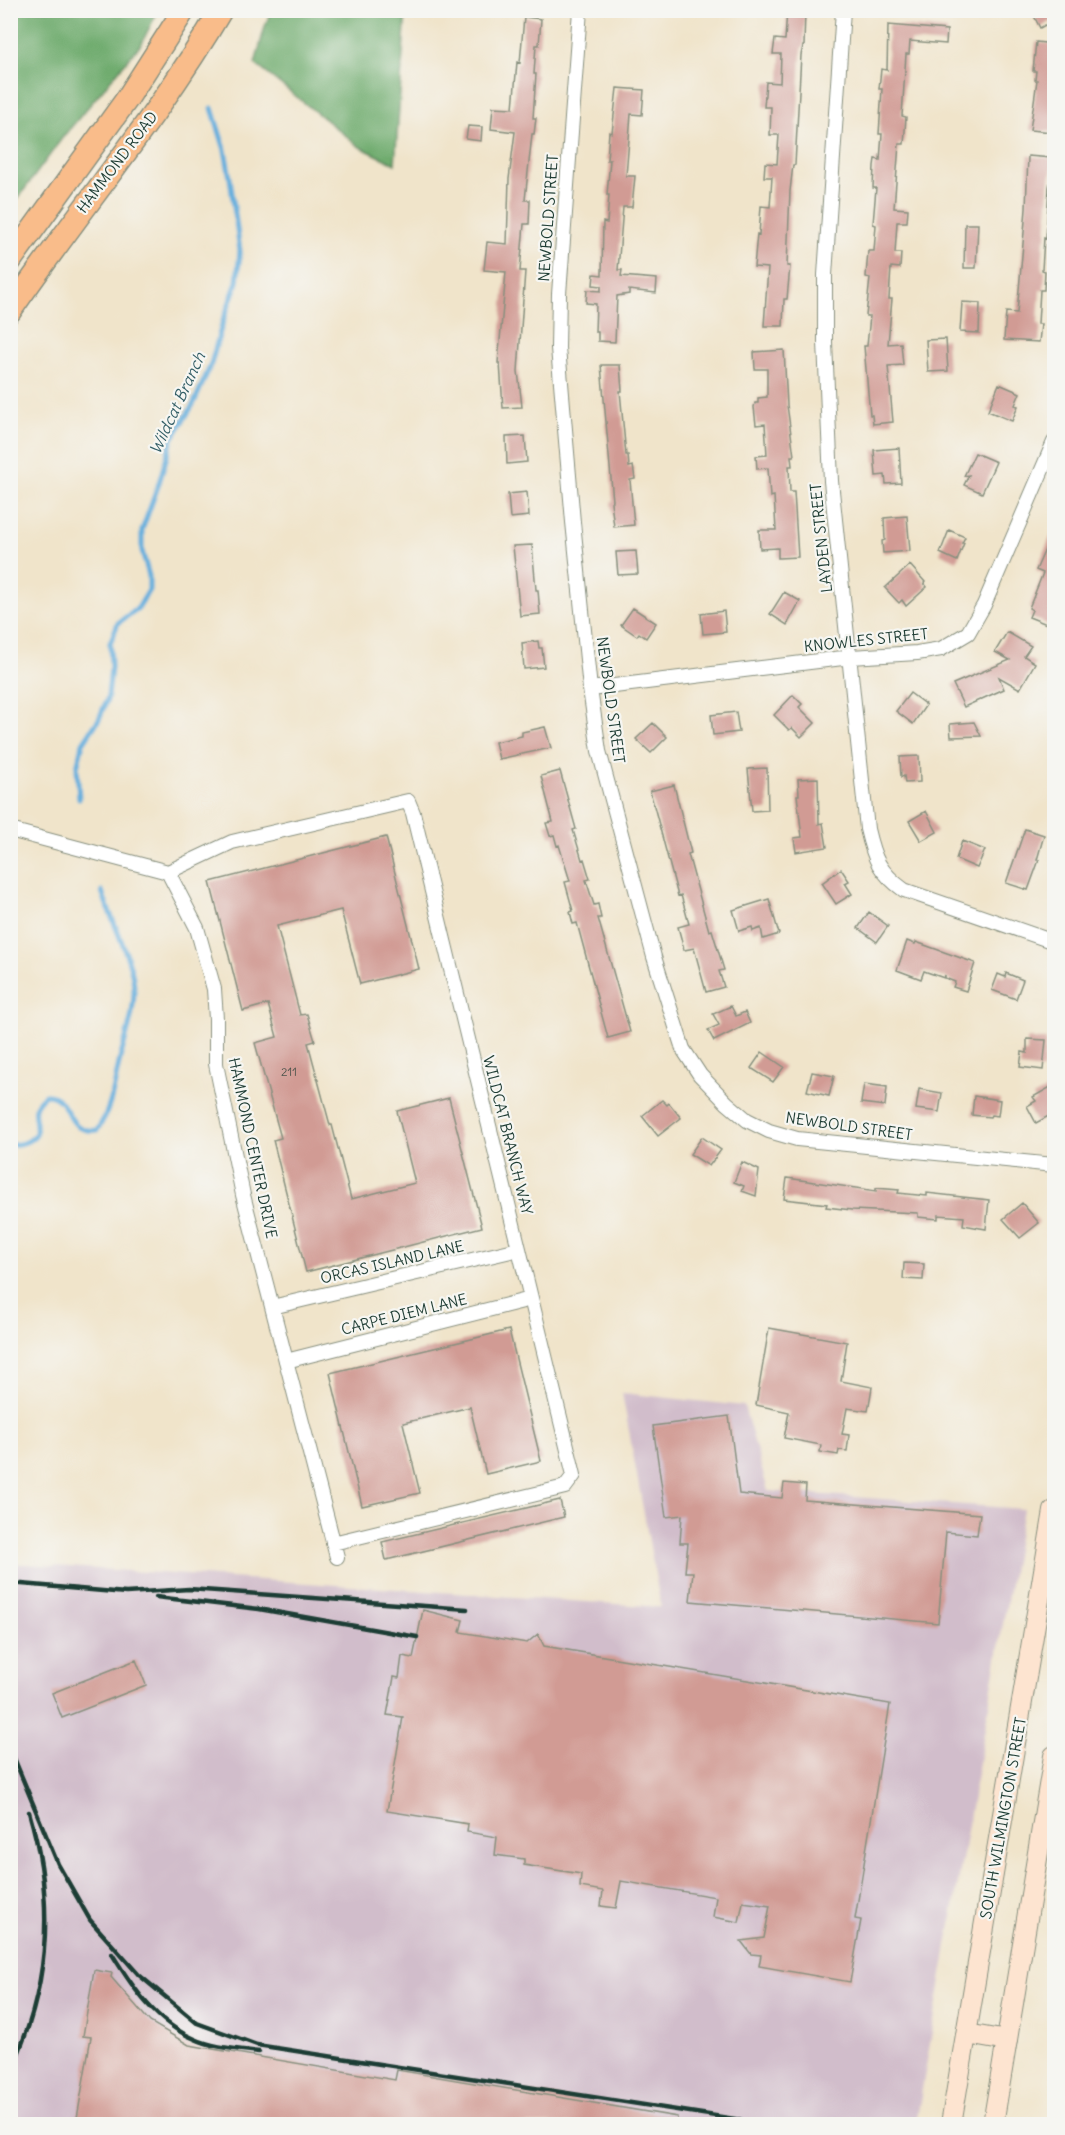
<svg xmlns="http://www.w3.org/2000/svg" width="1065" height="2135" viewBox="0 0 1065 2135" font-family="Delius,sans-serif">
<style>
.industrial{fill:#d1bdcb}
.forest{fill:#6fac6e;stroke:#477451;stroke-width:1.5}
.lines{fill:none;stroke-linecap:round;stroke-linejoin:round}
.stream{stroke:#66afdd;stroke-width:5}
.building{fill:#d19b94}
.minor-casing{stroke:#88907f;stroke-width:16}
.secondary-casing{stroke:#88907f;stroke-width:22}
.primary-casing{stroke:#88907f;stroke-width:25}
.minor{stroke:#fff;stroke-width:14}
.secondary{stroke:#fde4d0;stroke-width:20}
.primary{stroke:#f9bc8a;stroke-width:22}
.rail{stroke:#1f3d34;stroke-width:4.5}
.labels{text-anchor:middle;dominant-baseline:central;stroke-width:4.5;stroke-linejoin:round;paint-order:stroke}
.number-label{font-size:12px;fill:#4c544c}
.street-label{font-size:15px;fill:#1f3d34;stroke:#f6f6f2}
.water-label{font-size:16px;font-style:italic;fill:#345f67;stroke:#f6f6f2}
</style>
<rect width="100%" height="100%" fill="#f6f6f2"/>
<filter id="ink" filterUnits="userSpaceOnUse"><feTurbulence type="fractalNoise" baseFrequency=".0167" numOctaves="2"/><feDisplacementMap in="SourceGraphic" scale="12" xChannelSelector="R" yChannelSelector="G"/><feConvolveMatrix kernelMatrix="1 2 1 2 8 2 1 2 1" color-interpolation-filters="sRGB"/></filter>
<filter id="wash" filterUnits="userSpaceOnUse"><feTurbulence type="fractalNoise" baseFrequency=".008" numOctaves="4" result="noise"/><feDisplacementMap in="SourceGraphic" scale="24" xChannelSelector="R" yChannelSelector="G"/><feGaussianBlur stdDeviation="1.35" result="paint"/><feColorMatrix in="noise" values="0 0 0 0 0 0 0 0 0 0 0 0 0 0 0 0 0 1.4 0 .05"/><feComposite in="paint" operator="in"/></filter>
<g filter="url(#wash)">
<rect width="100%" height="100%" fill="#f0e4ca"/>
<path class="industrial" d="M 622,1393 L 744,1406 L 768,1491 L 1023,1509 L 916,2124 L 11,2124 L 10,1563 L 661,1607 Z"/>
<path class="forest" d="M 11,10 L 158,11 L 141,44 L 63,137 L 11,208 Z
M 271,11 L 406,11 L 395,164 L 360,147 L 255,64 L 265,26 Z"/>
<g class="lines">
<path class="stream" d="M 79,799 L 77,767 L 83,743 L 99,719 L 108,697 L 111,667 L 110,643 L 118,623 L 138,608 L 149,590 L 149,576 L 142,551 L 142,530 L 158,486 L 172,439 L 194,403 L 211,364 L 223,321 L 237,282 L 240,251 L 230,178 L 225,150 L 212,108
M 10,1145 C 21,1144 29,1143 36,1134 C 38,1114 27,1111 45,1095 C 72,1094 63,1135 97,1130 C 113,1107 114,1082 121,1055 C 128,1031 137,1004 133,978 C 127,948 111,920 102,891"/>
</g>
<g id="blocks">
<path class="building" d="M 787,10 L 805,10 L 804,46 L 803,46 L 801,55 L 795,165 L 793,165 L 790,191 L 787,266 L 790,266 L 787,299 L 784,299 L 783,326 L 764,326 L 768,268 L 754,267 L 757,234 L 759,235 L 761,206 L 770,207 L 772,177 L 764,177 L 765,163 L 777,164 L 779,135 L 770,135 L 771,107 L 764,107 L 766,82 L 780,83 L 781,54 L 773,54 L 775,39 L 785,40 Z
M 1031,10 L 1054,10 L 1054,20 L 1040,28 Z
M 524,17 L 541,19 L 539,45 L 536,45 L 534,74 L 536,74 L 533,118 L 536,118 L 534,134 L 532,134 L 525,200 L 530,200 L 529,224 L 524,224 L 520,271 L 525,271 L 518,371 L 522,407 L 503,408 L 500,363 L 498,363 L 506,272 L 484,270 L 487,242 L 507,244 L 509,179 L 515,132 L 491,129 L 493,107 L 513,108 L 517,62 L 520,63 Z
M 888,25 L 947,30 L 946,44 L 910,41 L 909,54 L 906,54 L 902,116 L 906,117 L 904,144 L 899,144 L 894,208 L 908,209 L 907,222 L 897,222 L 895,253 L 901,253 L 900,268 L 891,267 L 889,299 L 892,299 L 888,344 L 901,343 L 903,365 L 888,366 L 893,422 L 873,424 L 872,415 L 870,415 L 864,346 L 867,346 L 870,316 L 866,316 L 870,278 L 866,277 L 868,251 L 874,251 L 876,225 L 873,224 L 876,188 L 873,188 L 874,166 L 875,159 L 880,160 L 882,134 L 879,134 L 882,89 L 879,89 L 881,69 L 887,70 Z
M 1036,42 L 1054,44 L 1054,112 L 1053,132 L 1030,130 L 1037,80 L 1035,80 L 1036,71 L 1033,71 Z
M 617,88 L 644,90 L 642,115 L 631,114 L 626,176 L 635,176 L 632,207 L 623,207 L 618,270 L 622,270 L 621,276 L 657,279 L 656,293 L 629,290 L 629,294 L 617,296 L 615,342 L 598,341 L 598,332 L 595,332 L 596,304 L 586,303 L 587,290 L 601,291 L 601,286 L 593,285 L 594,274 L 602,275 L 603,222 L 607,223 L 609,195 L 607,195 L 610,160 L 607,160 L 609,132 L 612,133 Z
M 468,126 L 482,127 L 481,141 L 466,139 Z
M 1028,156 L 1052,158 L 1053,160 L 1049,187 L 1046,239 L 1044,238 L 1042,270 L 1045,271 L 1044,290 L 1040,290 L 1038,324 L 1041,324 L 1039,342 L 1004,340 L 1006,312 L 1017,313 L 1026,209 Z
M 965,224 L 978,224 L 976,268 L 964,268 Z
M 962,302 L 980,303 L 979,333 L 960,332 Z
M 946,339 L 948,371 L 928,372 L 926,340 Z
M 784,350 L 787,405 L 794,456 L 791,456 L 792,466 L 789,466 L 790,492 L 794,492 L 798,557 L 778,558 L 778,548 L 760,549 L 759,530 L 776,530 L 774,496 L 770,497 L 768,468 L 757,469 L 756,456 L 767,455 L 765,424 L 756,425 L 754,407 L 755,403 L 758,403 L 758,398 L 767,397 L 767,369 L 755,369 L 754,352 Z
M 601,365 L 620,365 L 622,391 L 620,391 L 626,455 L 628,455 L 629,467 L 633,466 L 635,479 L 630,480 L 634,525 L 614,527 L 611,502 L 613,501 Z
M 999,384 L 1020,393 L 1015,405 L 1018,406 L 1012,421 L 988,411 Z
M 525,436 L 527,462 L 507,464 L 506,437 Z
M 899,448 L 901,483 L 886,484 L 885,475 L 876,476 L 874,450 Z
M 975,453 L 996,462 L 982,493 L 964,485 L 969,475 L 964,476 Z
M 527,492 L 529,516 L 510,518 L 508,494 Z
M 907,516 L 910,551 L 883,553 L 882,541 L 885,540 L 884,518 Z
M 1054,529 L 1054,627 L 1029,617 L 1032,610 L 1029,608 L 1043,573 L 1036,570 Z
M 949,530 L 965,537 L 962,543 L 964,543 L 957,561 L 940,553 Z
M 532,545 L 536,590 L 538,590 L 540,614 L 520,616 L 513,546 Z
M 636,551 L 638,574 L 618,575 L 616,552 Z
M 910,565 L 925,582 L 924,583 L 927,587 L 906,606 L 902,600 L 899,603 L 885,588 Z
M 784,592 L 800,601 L 787,625 L 770,614 Z
M 633,608 L 656,623 L 646,638 L 639,633 L 637,636 L 621,625 Z
M 724,611 L 726,632 L 703,634 L 701,614 Z
M 1007,632 L 1031,646 L 1024,656 L 1035,663 L 1020,689 L 999,677 L 1004,689 L 964,707 L 953,684 L 1010,660 L 995,652 Z
M 538,641 L 539,648 L 542,648 L 544,667 L 524,669 L 522,643 Z
M 910,693 L 926,705 L 913,724 L 896,711 Z
M 793,695 L 802,704 L 799,707 L 815,723 L 801,737 L 792,728 L 789,730 L 774,715 Z
M 736,712 L 739,732 L 713,735 L 711,715 Z
M 974,722 L 981,736 L 951,737 L 950,724 Z
M 653,723 L 667,737 L 651,753 L 636,739 Z
M 545,727 L 551,748 L 499,759 L 495,742 L 522,736 L 522,732 Z
M 919,756 L 920,782 L 905,783 L 904,776 L 901,777 L 900,757 Z
M 767,768 L 768,810 L 752,811 L 748,769 Z
M 560,771 L 576,829 L 573,830 L 582,860 L 584,859 L 590,879 L 586,880 L 594,905 L 598,904 L 601,918 L 598,918 L 630,1032 L 608,1038 L 577,923 L 573,924 L 570,912 L 573,911 L 565,882 L 570,881 L 559,845 L 557,846 L 554,835 L 550,836 L 546,823 L 553,822 L 541,776 Z
M 818,778 L 819,824 L 823,823 L 827,847 L 796,852 L 794,838 L 802,837 L 797,795 L 799,795 L 798,779 Z
M 674,785 L 691,853 L 688,854 L 709,931 L 712,930 L 724,970 L 719,971 L 724,987 L 706,992 L 694,948 L 684,950 L 681,938 L 678,927 L 689,924 L 681,895 L 678,896 L 650,791 Z
M 926,811 L 937,832 L 921,841 L 909,821 Z
M 1025,829 L 1044,835 L 1037,860 L 1039,860 L 1028,890 L 1006,883 Z
M 386,837 L 419,969 L 360,984 L 341,910 L 277,926 L 300,1015 L 307,1014 L 315,1041 L 308,1043 L 330,1125 L 332,1125 L 351,1199 L 415,1183 L 397,1111 L 449,1098 L 482,1227 L 306,1272 L 273,1140 L 281,1138 L 255,1043 L 277,1037 L 268,1004 L 243,1011 L 210,882 Z
M 962,841 L 985,850 L 977,868 L 956,859 Z
M 841,869 L 849,881 L 845,883 L 852,894 L 836,904 L 822,883 Z
M 769,899 L 779,934 L 763,939 L 761,928 L 753,931 L 752,927 L 739,931 L 733,910 Z
M 869,912 L 888,926 L 877,942 L 858,928 Z
M 907,941 L 915,944 L 916,942 L 975,963 L 966,991 L 953,987 L 955,982 L 945,978 L 945,975 L 944,978 L 924,971 L 921,979 L 897,970 Z
M 1006,973 L 1023,980 L 1016,999 L 992,990 L 998,974 L 1005,977 Z
M 731,1006 L 736,1016 L 745,1012 L 750,1023 L 714,1041 L 708,1030 L 719,1025 L 713,1014 Z
M 1027,1039 L 1046,1040 L 1043,1070 L 1020,1067 L 1022,1052 L 1027,1053 Z
M 762,1052 L 784,1067 L 773,1082 L 751,1068 Z
M 812,1072 L 834,1076 L 829,1096 L 807,1091 Z
M 864,1084 L 887,1087 L 885,1106 L 861,1103 Z
M 1054,1085 L 1054,1113 L 1036,1123 L 1027,1106 L 1036,1101 L 1033,1097 Z
M 919,1089 L 942,1093 L 939,1112 L 916,1109 Z
M 974,1096 L 1000,1100 L 998,1116 L 991,1115 L 990,1117 L 972,1115 Z
M 662,1100 L 667,1105 L 669,1103 L 681,1118 L 658,1136 L 642,1116 Z
M 702,1137 L 721,1150 L 709,1166 L 690,1154 Z
M 742,1162 L 759,1170 L 756,1196 L 742,1191 L 744,1186 L 734,1182 Z
M 787,1178 L 876,1191 L 876,1188 L 899,1190 L 898,1193 L 927,1196 L 927,1193 L 989,1200 L 986,1229 L 963,1225 L 964,1217 L 938,1215 L 938,1219 L 918,1217 L 918,1213 L 852,1210 L 826,1207 L 827,1204 L 784,1199 Z
M 1022,1203 L 1039,1223 L 1020,1238 L 1003,1219 Z
M 904,1263 L 924,1264 L 923,1280 L 903,1279 Z
M 769,1328 L 847,1342 L 841,1381 L 872,1387 L 868,1411 L 847,1408 L 842,1434 L 849,1435 L 847,1451 L 839,1450 L 838,1455 L 820,1452 L 821,1445 L 784,1438 L 789,1412 L 756,1405 Z
M 509,1330 L 541,1461 L 486,1474 L 470,1407 L 403,1423 L 420,1493 L 362,1506 L 330,1373 Z
M 729,1416 L 739,1494 L 782,1498 L 784,1483 L 806,1485 L 805,1500 L 980,1514 L 977,1535 L 946,1532 L 938,1623 L 690,1601 L 693,1572 L 685,1572 L 688,1543 L 680,1543 L 682,1515 L 666,1517 L 653,1426 Z
M 560,1500 L 564,1517 L 386,1560 L 382,1542 Z
M 423,1610 L 463,1620 L 460,1632 L 527,1643 L 538,1634 L 544,1646 L 890,1704 L 855,1919 L 861,1920 L 850,1982 L 759,1966 L 761,1955 L 751,1954 L 741,1941 L 764,1938 L 770,1906 L 743,1902 L 739,1922 L 713,1917 L 716,1897 L 621,1881 L 616,1908 L 601,1906 L 603,1891 L 580,1887 L 581,1874 L 524,1865 L 524,1859 L 495,1855 L 497,1837 L 467,1832 L 468,1824 L 387,1811 L 403,1717 L 387,1715 L 394,1677 L 399,1678 L 402,1656 L 413,1658 Z
M 136,1660 L 146,1685 L 62,1718 L 52,1693 Z
M 94,1970 L 112,1973 L 111,1977 L 150,2022 L 189,2045 L 395,2080 L 397,2070 L 677,2117 L 677,2124 L 76,2124 L 91,2037 L 83,2036 Z"/>
</g>
</g>
<g filter="url(#ink)">
<use href="#blocks" fill-opacity="0" stroke="#88907f" stroke-width="1.5"/>
<g class="lines">
<defs>
<path id="minor" d="M 580,10 L 559,294 L 558,348 L 573,522 L 590,689 L 599,751 L 654,957 L 683,1049 L 700,1075 L 727,1103 L 747,1120 L 769,1131 L 797,1139 L 1054,1165
M 843,10 L 825,275 L 825,342 L 831,481 L 867,829 C 874,859 879,872 904,890 L 1054,942
M 590,689 L 851,657 L 917,653 L 941,649 L 968,633 L 984,605 L 1054,442
M 10,830 L 168,872 L 197,928 L 214,989 L 216,1019 L 216,1064 L 243,1195 L 337,1557
M 168,872 L 232,842 L 408,801 L 413,813 L 574,1475 L 565,1487 L 333,1543
M 272,1307 L 519,1249
M 286,1361 L 531,1299"/>
<path id="secondary" d="M 967,2034 L 1007,2041
M 951,2124 L 1054,1511
M 993,2124 L 1054,1756"/>
<path id="primary" d="M 10,261 L 127,99 L 184,10
M 10,311 C 79,210 159,116 221,10"/>
</defs>
<use href="#minor" class="minor-casing"/>
<use href="#secondary" class="secondary-casing"/>
<use href="#primary" class="primary-casing"/>
<use href="#minor" class="minor"/>
<use href="#secondary" class="secondary"/>
<use href="#primary" class="primary"/>
<path class="rail" d="M 10,1583 L 126,1593 L 189,1589 L 467,1609
M 156,1597 L 259,1609 L 417,1637
M 14,1758 L 58,1864 L 90,1920 L 139,1975 L 197,2023 L 257,2045 L 767,2124
M 112,1954 C 133,1988 156,2023 195,2039 C 214,2048 238,2049 259,2052
M 10,2072 C 50,1988 55,1900 29,1812"/>
</g>
</g>
<g class="labels">
<g class="number-label">
<text x="289" y="1071">211</text>
</g>
<g class="street-label">
<text transform="translate(117 162) rotate(-53)">HAMMOND ROAD</text>
<text transform="translate(548 218) rotate(-86)">NEWBOLD STREET</text>
<text transform="translate(821 538) rotate(-96)">LAYDEN STREET</text>
<text transform="translate(866 640) rotate(-6)">KNOWLES STREET</text>
<text transform="translate(611 700) rotate(82)">NEWBOLD STREET</text>
<text transform="translate(849 1126) rotate(8)">NEWBOLD STREET</text>
<text transform="translate(508 1135) rotate(76)">WILDCAT BRANCH WAY</text>
<text transform="translate(253 1148) rotate(78)">HAMMOND CENTER DRIVE</text>
<text transform="translate(392 1262) rotate(-13)">ORCAS ISLAND LANE</text>
<text transform="translate(404 1314) rotate(-14)">CARPE DIEM LANE</text>
<text transform="translate(1003 1818) rotate(-80)">SOUTH WILMINGTON STREET</text>
</g>
<g class="water-label">
<text transform="translate(177 403) rotate(-65)">Wildcat Branch</text>
</g>
</g>
<rect width="1065" height="2135" fill="none" stroke="#f6f6f2" stroke-width="36"/>
</svg>
